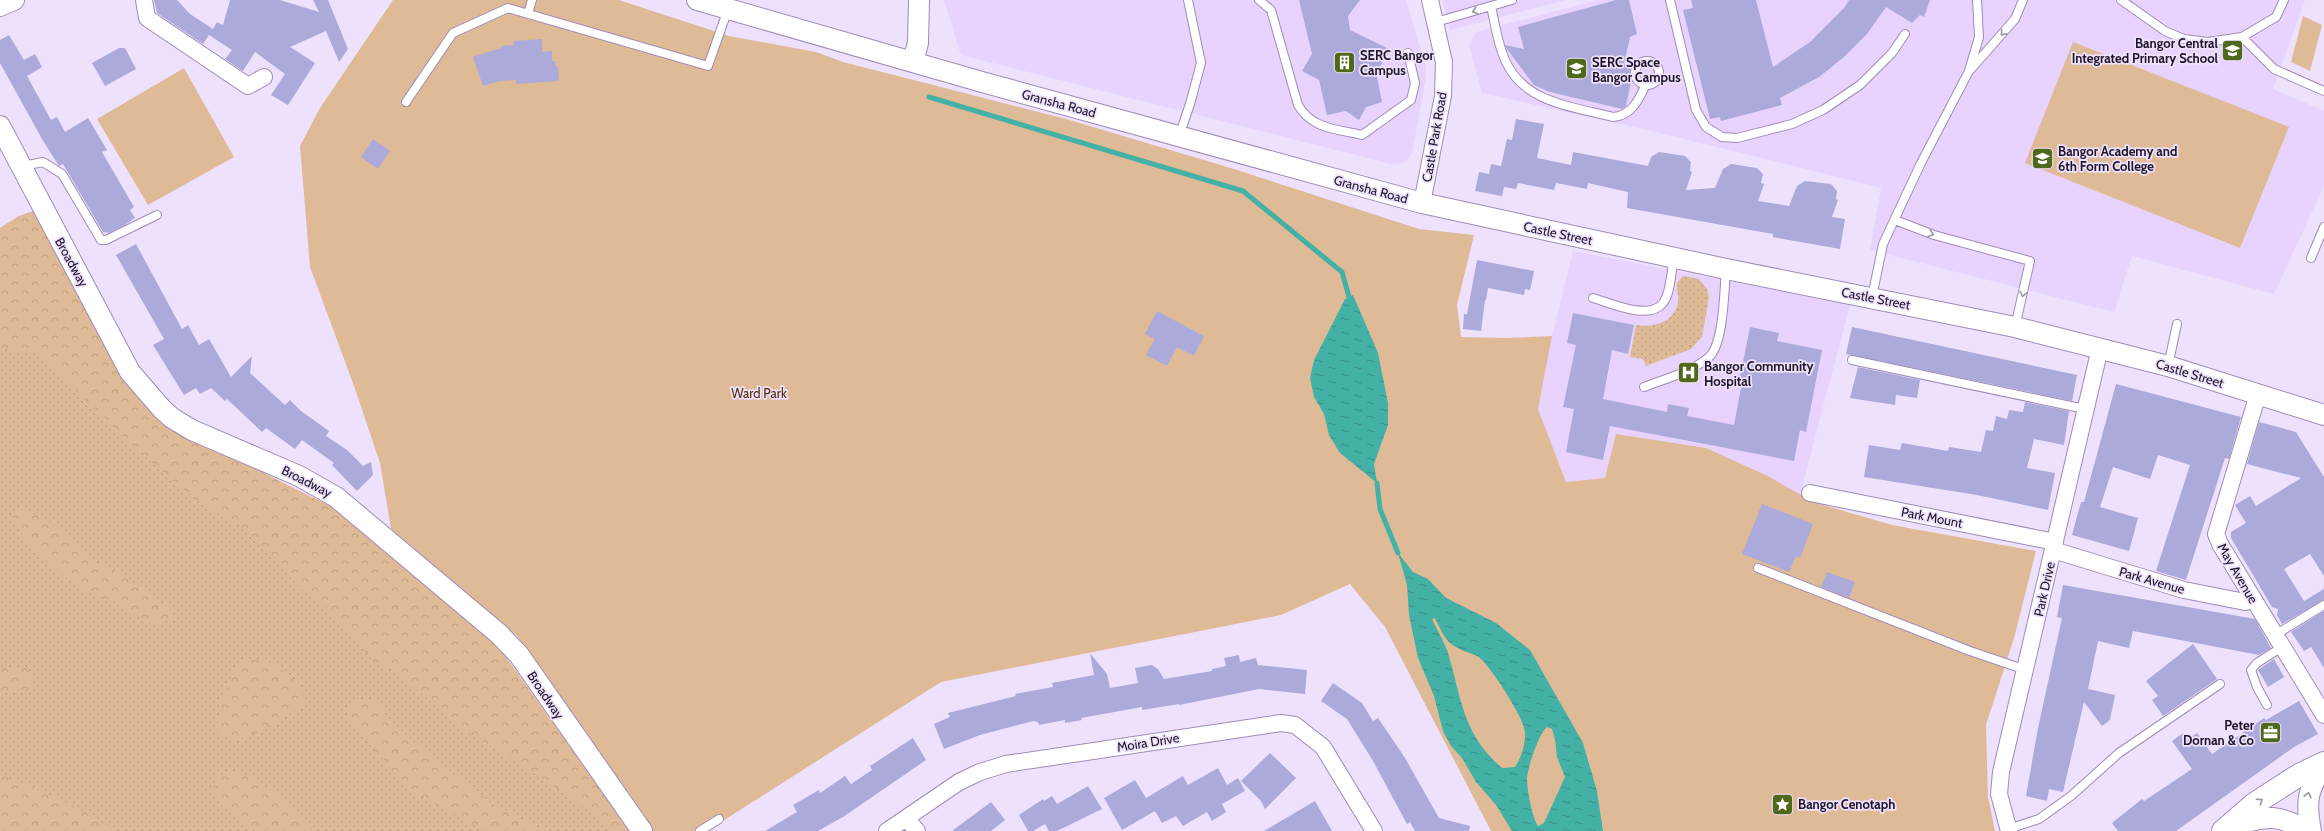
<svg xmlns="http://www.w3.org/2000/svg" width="2324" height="831" viewBox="0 0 2324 831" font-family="Cabin,sans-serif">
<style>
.built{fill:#e8d3fe}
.grass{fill:url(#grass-dots)}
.forest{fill:url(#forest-crowns)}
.park{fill:#dfba96}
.water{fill:url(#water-ripples);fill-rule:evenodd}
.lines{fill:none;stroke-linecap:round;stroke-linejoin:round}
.stream{stroke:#44b1a6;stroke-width:5}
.building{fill:#acaada}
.service-casing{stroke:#9f8bb6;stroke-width:10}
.minor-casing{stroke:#9f8bb6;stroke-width:18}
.tertiary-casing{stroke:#9f8bb6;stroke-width:22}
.secondary-casing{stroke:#9f8bb6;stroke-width:24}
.service{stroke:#fff;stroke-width:8}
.minor{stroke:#fff;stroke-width:16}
.tertiary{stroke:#fff;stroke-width:20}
.secondary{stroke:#fff;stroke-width:22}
.oneway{stroke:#9a969e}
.labels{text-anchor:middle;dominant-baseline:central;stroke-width:3.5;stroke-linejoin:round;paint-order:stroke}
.poi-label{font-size:13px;font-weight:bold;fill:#1f1627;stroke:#eee1fd;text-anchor:start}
.street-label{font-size:13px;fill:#1f1627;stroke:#eee1fd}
.park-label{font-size:13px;fill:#522e00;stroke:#eee1fd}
</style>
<defs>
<pattern id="grass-dots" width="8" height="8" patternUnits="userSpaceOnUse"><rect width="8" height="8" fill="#dfba96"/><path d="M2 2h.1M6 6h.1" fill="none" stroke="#bf9f81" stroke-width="1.8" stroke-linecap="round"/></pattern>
<pattern id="forest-crowns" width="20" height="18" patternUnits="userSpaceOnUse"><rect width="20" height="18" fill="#dfba96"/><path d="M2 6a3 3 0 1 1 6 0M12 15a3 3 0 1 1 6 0" fill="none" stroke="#bf9f81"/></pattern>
<pattern id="water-ripples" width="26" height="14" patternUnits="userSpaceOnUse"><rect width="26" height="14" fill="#44b1a6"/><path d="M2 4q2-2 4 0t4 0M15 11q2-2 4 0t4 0" fill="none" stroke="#388f87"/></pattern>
</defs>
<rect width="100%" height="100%" fill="#eee1fd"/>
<path class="built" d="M 944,0 L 1406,0 L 1426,67 L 1426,78 L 1412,153 L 1406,162 L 1395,165 L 961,55 Z
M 1442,0 L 1566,0 L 1450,30 Z
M 1598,0 L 2305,0 L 2273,89 L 2324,111 L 2324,186 L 2274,294 L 2132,256 L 2114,312 L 1870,250 L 1881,188 L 1652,131 L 1482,93 L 1469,45 L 1476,32 Z
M 1573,251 L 1850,305 L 1800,495 L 1768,476 L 1706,448 L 1616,434 L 1605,478 L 1566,482 L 1538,409 L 1552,336 Z"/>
<path class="grass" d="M 34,211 L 116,368 L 168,426 L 336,509 L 629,831 L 0,831 L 0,228 L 19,216 Z
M 1683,276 L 1699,279 L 1707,289 L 1709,297 L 1702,337 L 1691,349 L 1646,366 L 1643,359 L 1630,357 L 1636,325 C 1653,328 1674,323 1678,302 C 1679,296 1676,289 1677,283 Z"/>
<path class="forest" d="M 34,211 L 116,368 L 168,426 L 336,509 L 455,603 L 501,650 L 630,831 L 613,831 L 607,824 L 548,782 L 461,728 L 396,671 L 374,662 L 325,605 L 300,589 L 276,559 L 242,527 L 210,509 L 179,486 L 132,445 L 38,353 L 16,353 L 0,346 L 0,228 L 19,216 Z
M 23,509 L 52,523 L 87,557 L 122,575 L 147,592 L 169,608 L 176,617 C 147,634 137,612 113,601 C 106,598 97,597 90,593 C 67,582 17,540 12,514 Z
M 245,658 L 272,663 L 298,681 L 305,702 C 289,715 254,740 232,739 C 227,738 221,735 217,734 L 220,700 L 238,666 Z
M 26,667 L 32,677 L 32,689 L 0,692 L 0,668 Z
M 354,698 L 378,702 L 388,719 L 428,754 L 491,803 L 535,826 L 551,831 L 486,831 L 405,788 L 385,761 L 351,725 L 347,711 Z
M 241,772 L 271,790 L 312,831 L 255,831 L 222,806 L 212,793 L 213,786 L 218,775 Z
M 0,775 C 39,789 81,806 114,831 L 0,831 Z"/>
<path class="park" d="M 393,0 L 619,0 L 729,36 L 816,52 L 843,62 L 1066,119 L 1234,169 L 1419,229 L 1474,235 L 1457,305 L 1461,337 L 1507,338 L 1552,336 L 1538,409 L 1566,482 L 1605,478 L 1616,434 L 1706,448 L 1768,476 L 1813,502 L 1892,525 L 2036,551 L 2014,638 L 1986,725 L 1988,797 L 1995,831 L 1491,831 L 1385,627 L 1350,584 L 1281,615 L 941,682 L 707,831 L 653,831 L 598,756 L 517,636 L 391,529 L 380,463 L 354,386 L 310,267 L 300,146 L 320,108 Z
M 2303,16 L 2322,25 L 2310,71 L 2291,62 Z
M 2073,42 L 2289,127 L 2240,248 L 2025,163 Z
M 184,68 L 234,157 L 148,205 L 97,119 Z"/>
<path class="water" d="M 1353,295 L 1378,353 L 1388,403 L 1388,425 L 1374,464 L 1377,483 L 1340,453 L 1329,435 L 1324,414 L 1314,397 L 1310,378 L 1314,360 L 1345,299 Z
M 1398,553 L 1413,572 L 1428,579 L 1446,598 L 1496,623 L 1530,650 L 1583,743 L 1597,791 L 1603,831 L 1512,831 L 1496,805 L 1476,782 L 1462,758 L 1451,746 L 1443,731 L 1434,696 L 1418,658 L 1409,615 L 1407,585 ZM 1435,618 C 1440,628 1445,642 1456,647 C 1463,652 1475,653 1481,659 C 1492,669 1524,718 1525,732 C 1526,743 1521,758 1515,767 L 1502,768 C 1462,733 1462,700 1448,653 C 1444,641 1437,630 1432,619 ZM 1547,727 L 1552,729 L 1555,739 L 1557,757 L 1565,777 L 1544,823 L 1538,826 C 1532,817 1527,789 1527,778 C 1528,767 1539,733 1547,727 Z"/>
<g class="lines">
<path class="stream" d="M 929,97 L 1243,191 L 1342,272 L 1349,297
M 1377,483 L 1380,509 L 1398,553"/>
</g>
<path class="building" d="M 154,0 L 177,0 L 190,14 L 213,29 L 217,22 L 223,25 L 230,0 L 280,0 L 319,12 L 313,0 L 328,0 L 348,49 L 339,62 L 326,31 L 290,47 L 315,63 L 288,105 L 271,95 L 285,74 L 255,52 L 243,71 L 225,59 L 232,50 L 209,35 L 203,44 L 157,13 Z
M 1299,0 L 1360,0 L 1348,16 L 1350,30 L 1391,50 L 1376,72 L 1382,102 L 1366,107 L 1359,120 L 1346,111 L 1327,115 L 1319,80 L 1302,71 L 1312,54 Z
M 1616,0 L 1629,0 L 1637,34 L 1630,37 L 1624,64 L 1634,67 L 1626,106 L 1622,109 L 1550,92 L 1534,85 L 1507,49 L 1505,45 L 1524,49 L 1518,27 Z
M 1691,0 L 1756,0 L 1773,67 L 1810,42 L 1844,8 L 1849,0 L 1930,0 L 1924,17 L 1920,15 L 1912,23 L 1886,7 L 1867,34 L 1844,57 L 1819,77 L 1780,98 L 1782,105 L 1721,121 L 1720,117 L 1710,119 L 1683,10 L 1693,8 Z
M 9,35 L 24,60 L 35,54 L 42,67 L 27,76 L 51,120 L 57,117 L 65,132 L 88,118 L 107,150 L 102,152 L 134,207 L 130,210 L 135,218 L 125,225 L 109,233 L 103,232 L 63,164 L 59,166 L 42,139 L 0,63 L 0,40 Z
M 542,39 L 542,52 L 552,51 L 552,61 L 555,61 L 556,67 L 558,67 L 559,81 L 516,84 L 516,80 L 500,81 L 483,86 L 473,57 L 501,48 L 501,46 L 514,45 L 513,41 Z
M 119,48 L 125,48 L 136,69 L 105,86 L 92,63 Z
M 1516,119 L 1544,124 L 1537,158 L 1571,165 L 1573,152 L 1648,166 L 1651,157 L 1659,152 L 1685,156 L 1691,162 L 1690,171 L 1692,172 L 1686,190 L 1715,188 L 1723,169 L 1731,164 L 1757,168 L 1763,174 L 1761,183 L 1764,184 L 1758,201 L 1789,206 L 1797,186 L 1805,181 L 1831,184 L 1837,191 L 1836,199 L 1838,200 L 1832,217 L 1845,219 L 1840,249 L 1773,237 L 1773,234 L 1627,208 L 1628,192 L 1588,183 L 1587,189 L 1556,183 L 1554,190 L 1518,183 L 1516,189 L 1504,187 L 1502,196 L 1475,191 L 1479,172 L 1489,174 L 1491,164 L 1501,166 L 1507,139 L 1512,140 Z
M 373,139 L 390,151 L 378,169 L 361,157 Z
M 136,244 L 182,329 L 188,325 L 199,345 L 209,339 L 231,377 L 252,356 L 250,373 L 285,405 L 290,400 L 301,411 L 329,431 L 326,436 L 347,450 L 363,466 L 371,462 L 373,475 L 357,491 L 332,465 L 334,463 L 302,440 L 295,449 L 266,428 L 262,432 L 227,399 L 225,401 L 211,388 L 200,394 L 196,388 L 184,395 L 153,345 L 164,339 L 116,255 Z
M 1477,260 L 1534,271 L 1530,290 L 1525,289 L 1524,295 L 1488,288 L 1486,300 L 1485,300 L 1481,331 L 1463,329 L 1464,314 L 1467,314 Z
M 1157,311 L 1204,336 L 1194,356 L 1177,347 L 1167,366 L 1146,355 L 1155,339 L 1145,334 Z
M 1573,313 L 1634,325 L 1628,354 L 1612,350 L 1603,399 L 1667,412 L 1668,404 L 1689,408 L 1687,416 L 1734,425 L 1741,388 L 1738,387 L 1750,327 L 1779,333 L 1777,341 L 1822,350 L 1806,432 L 1800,430 L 1794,461 L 1610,426 L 1603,460 L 1566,452 L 1574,409 L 1563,407 L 1576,345 L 1567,343 Z
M 1852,327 L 2077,375 L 2072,401 L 1846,354 Z
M 1858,367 L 1920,380 L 1917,398 L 1896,395 L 1895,405 L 1850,398 Z
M 2116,384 L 2241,417 L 2229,459 L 2225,458 L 2186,580 L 2156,571 L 2190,465 L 2158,455 L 2150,479 L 2113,467 L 2100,507 L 2138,518 L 2129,551 L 2072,535 L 2081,502 L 2084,502 Z
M 2025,402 L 2069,411 L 2064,445 L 2034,439 L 2027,468 L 2055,473 L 2048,510 L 1977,495 L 1864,477 L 1869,445 L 1900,450 L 1902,443 L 1948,451 L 1949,447 L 1981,452 L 1986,430 L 1993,431 L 1996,416 L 2007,419 L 2009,410 L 2023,412 Z
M 2259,422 L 2296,432 L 2324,477 L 2324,576 L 2310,554 L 2284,569 L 2304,601 L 2324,589 L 2324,600 L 2282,624 L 2277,615 L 2278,609 L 2272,607 L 2231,538 L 2231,532 L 2246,523 L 2235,505 L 2250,496 L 2256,506 L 2301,478 L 2247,464 Z
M 1762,504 L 1813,524 L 1800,558 L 1796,556 L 1789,572 L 1742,554 Z
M 1827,572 L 1855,582 L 1849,598 L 1821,587 Z
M 2063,585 L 2255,619 L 2271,648 L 2259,655 L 2133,631 L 2129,648 L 2098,641 L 2088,689 L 2115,695 L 2110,720 L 2102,726 L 2084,702 L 2063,792 L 2049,789 L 2047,801 L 2026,796 L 2038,728 L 2062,618 L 2057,617 Z
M 2324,611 L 2324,668 L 2311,647 L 2304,651 L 2291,632 Z
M 2193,644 L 2217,679 L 2163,716 L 2152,700 L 2158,696 L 2146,681 Z
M 1090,653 L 1107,674 L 1110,688 L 1138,683 L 1135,668 L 1152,665 L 1158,669 L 1164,679 L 1212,671 L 1212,669 L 1226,666 L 1224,658 L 1239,655 L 1240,662 L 1256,658 L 1258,665 L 1307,670 L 1305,694 L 1259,689 L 1179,705 L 1179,704 L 1142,710 L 1142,707 L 1081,718 L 1082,720 L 1065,723 L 1065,720 L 1039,725 L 1038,722 L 1033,721 L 980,735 L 944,749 L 934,724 L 950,717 L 948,713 L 1016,696 L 1015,694 L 1053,687 L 1052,683 L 1094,675 Z
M 2274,659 L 2284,677 L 2268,687 L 2258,670 Z
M 1333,683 L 1362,703 L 1373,721 L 1378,718 L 1405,758 L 1439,818 L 1470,826 L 1469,831 L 1415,831 L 1410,822 L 1407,824 L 1373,761 L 1347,719 L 1321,701 Z
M 2299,701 L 2318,734 L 2294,747 L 2176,831 L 2118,831 L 2112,823 L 2142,799 L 2144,801 L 2192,769 L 2172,741 L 2183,733 L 2187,740 L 2197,733 L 2212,754 L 2264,718 L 2266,720 Z
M 913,738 L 926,760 L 843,817 L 818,831 L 765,831 L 797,812 L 793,805 L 819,790 L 820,793 L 845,776 L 851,784 L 872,770 L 870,766 Z
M 1270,753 L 1296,778 L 1265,809 L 1261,801 L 1241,781 Z
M 1218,768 L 1227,785 L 1238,778 L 1245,791 L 1222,804 L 1226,812 L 1212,821 L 1207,812 L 1183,826 L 1176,816 L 1162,823 L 1155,811 L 1122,830 L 1104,798 L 1135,780 L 1146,798 L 1183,776 L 1188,785 Z
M 1088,786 L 1102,809 L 1057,831 L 1049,831 L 1045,824 L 1033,831 L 1028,831 L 1019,815 L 1043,799 L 1044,801 L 1052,796 L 1057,804 Z
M 1315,801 L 1332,831 L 1264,831 Z
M 991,802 L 1005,820 L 991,831 L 952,831 Z"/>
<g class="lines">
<defs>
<path id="service" d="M 1259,0 L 1271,10 L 1298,105 C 1312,129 1336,129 1362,135 L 1411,100 L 1415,83 L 1408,53
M 1670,0 L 1696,110 L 1706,127 L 1722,137 L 1737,138 L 1792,124 L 1823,110 L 1860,85 L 1892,53 L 1905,34
M 2121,0 L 2165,31 L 2184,39 L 2208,42 L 2242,37 L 2276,17 L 2284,0
M 1491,6 C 1495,24 1498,46 1506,62 C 1525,103 1573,107 1613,117 C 1631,116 1639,100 1646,84
M 528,14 L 532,0
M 1436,22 L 1512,0
M 2242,37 L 2274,69 L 2324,91
M1635 73a12 12 0 1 1 24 0a12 12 0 1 1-24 0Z
M 1971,69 L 2015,19 L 2023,0
M 406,102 L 453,33 L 508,8 L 708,66 L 728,9
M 1179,136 L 1190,104 L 1201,63 L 1188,0
M 23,166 L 43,162 L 62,174 L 101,240 L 106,240 L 157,215
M 1895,220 L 1934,235 L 2030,261 L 2015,327
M 2311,258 L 2324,227
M 1872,297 L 1883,244 L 1921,163 L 1969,71 L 1979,37 L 1977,0
M 1593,298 C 1610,303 1649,321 1663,303 C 1671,293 1671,271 1674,258
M 1852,360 L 2085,409
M 2168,366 L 2177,324
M 1644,387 C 1664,379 1692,372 1709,357 C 1724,343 1724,291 1726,270
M 1758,568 L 1970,651 L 2026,670
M 2275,635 L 2324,605
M 2267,705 L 2257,687 L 2251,670 L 2257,663 L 2282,647
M 2008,829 L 2039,819 L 2071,796 L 2119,753 L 2220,684
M 700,831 L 719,819"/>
<path id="minor" d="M 144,0 L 147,18 L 248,86 L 264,77
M 1422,203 L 1443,96 L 1444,62 L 1430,0
M 2258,394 L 2216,534 L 2220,544 L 2324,715
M 1810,493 L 2055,542
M 2053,550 L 2184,590 L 2245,602 L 2253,600
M 906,818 L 917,831
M 887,831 L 959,782 L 980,772 L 1006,764 L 1281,723 L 1295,725 L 1323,747 L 1374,831
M 2009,831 L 1999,794 L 2001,772 L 2100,348"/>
<path id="tertiary" d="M 697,0 L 982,82 L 1422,203 L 1726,269 L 2015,327 L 2168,366 L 2324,415
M 0,6 L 14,0
M 913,61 L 918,43 L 919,0
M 0,126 L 130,372 L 162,409 L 172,418 L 192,430 L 299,476 L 336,497 L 499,634 L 519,655 L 642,831
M 2230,826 C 2266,817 2274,812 2308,831
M 2311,831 C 2305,800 2308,790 2324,763"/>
<path id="secondary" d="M 2223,831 L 2254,804 L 2299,775 L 2324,763"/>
</defs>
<use href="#service" class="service-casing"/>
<use href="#minor" class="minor-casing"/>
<use href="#tertiary" class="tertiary-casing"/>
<use href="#secondary" class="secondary-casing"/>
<use href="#service" class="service"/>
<use href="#minor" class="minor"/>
<use href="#tertiary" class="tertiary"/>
<use href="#secondary" class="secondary"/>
</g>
<defs><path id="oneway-chevron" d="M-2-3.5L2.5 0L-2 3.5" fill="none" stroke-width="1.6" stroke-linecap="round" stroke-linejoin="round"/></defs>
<g class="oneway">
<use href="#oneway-chevron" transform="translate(1475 11) rotate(164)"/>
<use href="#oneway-chevron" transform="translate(2003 33) rotate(131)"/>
<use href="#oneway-chevron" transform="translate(1931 234) rotate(20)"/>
<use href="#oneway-chevron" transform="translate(2023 294) rotate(103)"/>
<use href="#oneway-chevron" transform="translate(2308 795) rotate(-78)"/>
<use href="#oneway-chevron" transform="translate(2260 801) rotate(-34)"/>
</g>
<defs>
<symbol id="school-square" viewBox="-11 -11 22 22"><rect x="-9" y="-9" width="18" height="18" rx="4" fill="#4f691b" stroke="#eee1fd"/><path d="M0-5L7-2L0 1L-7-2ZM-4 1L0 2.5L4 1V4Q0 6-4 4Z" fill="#fff"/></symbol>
<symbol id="building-square" viewBox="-11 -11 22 22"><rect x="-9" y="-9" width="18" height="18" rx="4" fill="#4f691b" stroke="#eee1fd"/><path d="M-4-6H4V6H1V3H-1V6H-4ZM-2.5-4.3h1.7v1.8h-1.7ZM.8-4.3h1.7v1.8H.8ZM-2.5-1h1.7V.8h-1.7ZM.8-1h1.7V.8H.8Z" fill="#fff"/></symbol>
<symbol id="university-square" viewBox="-11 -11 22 22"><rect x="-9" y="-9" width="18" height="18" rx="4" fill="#4f691b" stroke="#eee1fd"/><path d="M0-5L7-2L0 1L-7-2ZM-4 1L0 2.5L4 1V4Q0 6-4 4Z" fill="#fff"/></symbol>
<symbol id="hospital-square" viewBox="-11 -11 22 22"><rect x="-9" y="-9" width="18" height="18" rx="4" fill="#4f691b" stroke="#eee1fd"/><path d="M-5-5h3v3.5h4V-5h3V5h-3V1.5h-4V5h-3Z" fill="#fff"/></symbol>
<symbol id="office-square" viewBox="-11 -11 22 22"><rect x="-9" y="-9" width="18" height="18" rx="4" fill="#4f691b" stroke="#eee1fd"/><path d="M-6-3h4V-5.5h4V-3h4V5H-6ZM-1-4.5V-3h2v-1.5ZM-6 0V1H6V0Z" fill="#fff"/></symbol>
<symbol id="sight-square" viewBox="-11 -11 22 22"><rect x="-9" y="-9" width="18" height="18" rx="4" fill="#4f691b" stroke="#eee1fd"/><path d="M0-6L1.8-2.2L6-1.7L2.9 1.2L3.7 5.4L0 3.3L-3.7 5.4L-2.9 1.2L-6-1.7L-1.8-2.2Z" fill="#fff"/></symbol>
</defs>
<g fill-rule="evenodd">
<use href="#school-square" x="2220" y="38" width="25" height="25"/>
<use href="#building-square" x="1332" y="50" width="25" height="25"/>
<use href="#university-square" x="1564" y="56" width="25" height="25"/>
<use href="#school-square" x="2030" y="146" width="25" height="25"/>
<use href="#hospital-square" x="1676" y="360" width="25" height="25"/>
<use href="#office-square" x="2258" y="720" width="25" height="25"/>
<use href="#sight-square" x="1770" y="792" width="25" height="25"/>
</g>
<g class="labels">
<g class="poi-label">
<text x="2218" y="43" text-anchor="end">Bangor Central<tspan x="2218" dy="15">Integrated Primary School</tspan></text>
<text x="1360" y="55">SERC Bangor<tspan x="1360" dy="15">Campus</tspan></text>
<text x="1592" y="62">SERC Space<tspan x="1592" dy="15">Bangor Campus</tspan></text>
<text x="2058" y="151">Bangor Academy and<tspan x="2058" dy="15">6th Form College</tspan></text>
<text x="1704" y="366">Bangor Community<tspan x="1704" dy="15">Hospital</tspan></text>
<text x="2254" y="725" text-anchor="end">Peter<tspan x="2254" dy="15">Dornan &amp; Co</tspan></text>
<text x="1798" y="804">Bangor Cenotaph</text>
</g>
<g class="street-label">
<text transform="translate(1059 103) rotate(15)">Gransha Road</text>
<text transform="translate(1434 137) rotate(-80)">Castle Park Road</text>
<text transform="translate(1371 189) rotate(15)">Gransha Road</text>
<text transform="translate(1558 233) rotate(12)">Castle Street</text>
<text transform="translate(72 262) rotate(61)">Broadway</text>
<text transform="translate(1876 298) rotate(11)">Castle Street</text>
<text transform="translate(2190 373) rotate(17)">Castle Street</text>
<text transform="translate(307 481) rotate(27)">Broadway</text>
<text transform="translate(1932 517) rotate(11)">Park Mount</text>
<text transform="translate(2238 573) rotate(60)">May Avenue</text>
<text transform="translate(2152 580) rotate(16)">Park Avenue</text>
<text transform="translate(2044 589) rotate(-77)">Park Drive</text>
<text transform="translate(546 695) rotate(56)">Broadway</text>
<text transform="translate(1148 742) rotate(-9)">Moira Drive</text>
</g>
<g class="park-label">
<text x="759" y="393">Ward Park</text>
</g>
</g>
</svg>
